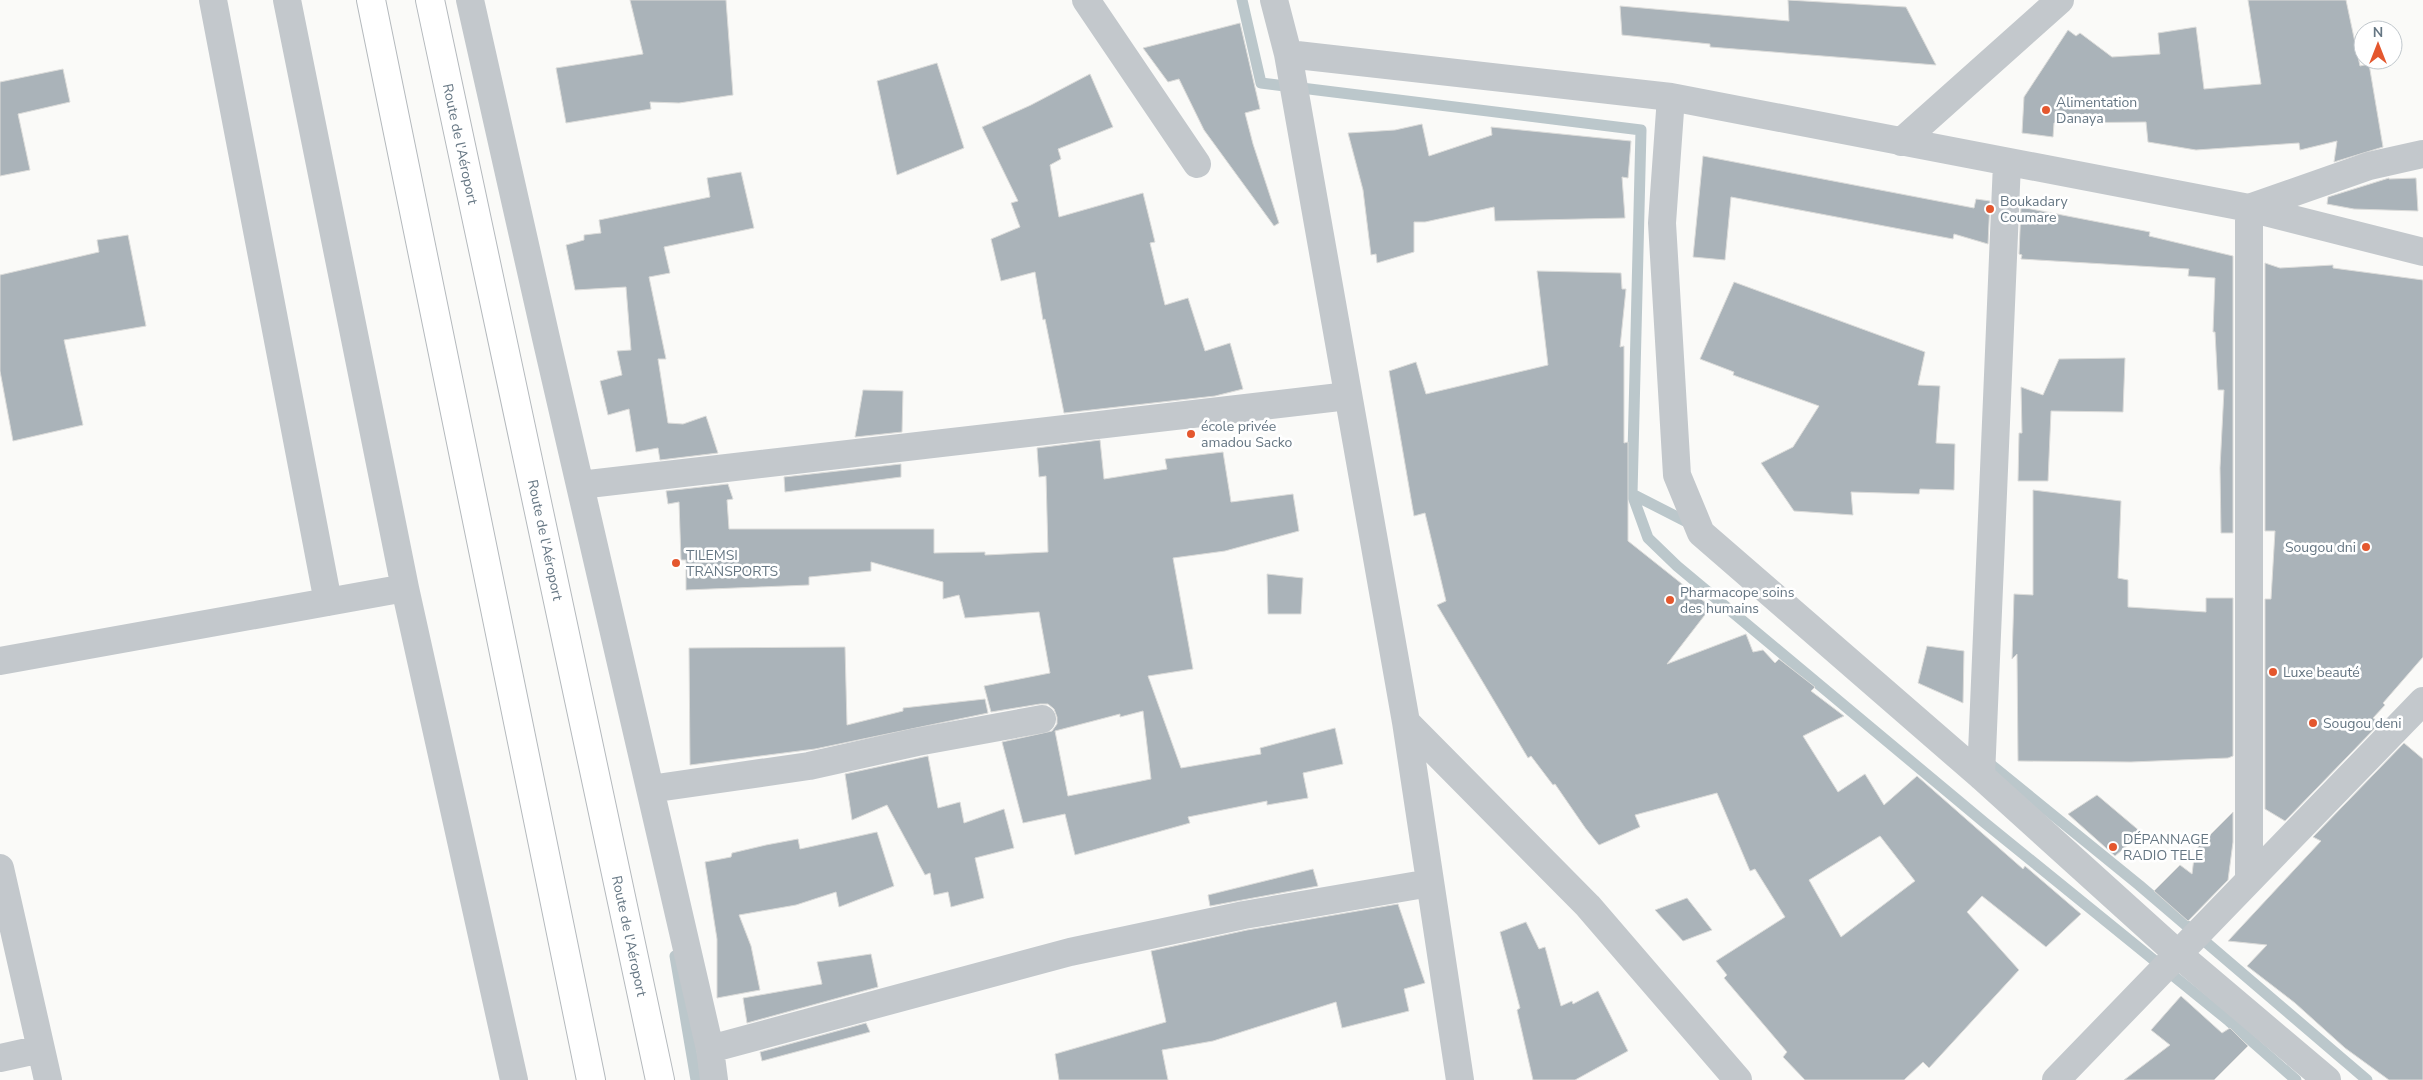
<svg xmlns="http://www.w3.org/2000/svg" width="2423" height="1080" viewBox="0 0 2423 1080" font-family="'Nunito Sans',sans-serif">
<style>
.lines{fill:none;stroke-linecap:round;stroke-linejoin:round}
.stream{stroke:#bbc7cb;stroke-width:11}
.building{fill:#aab3b9;stroke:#dcdcda;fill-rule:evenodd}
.highway-casing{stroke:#b4b9bd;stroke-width:30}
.minor{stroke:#c3c8cc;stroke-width:28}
.highway{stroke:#fff;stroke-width:28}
.poi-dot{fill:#e4572e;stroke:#fff;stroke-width:2}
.labels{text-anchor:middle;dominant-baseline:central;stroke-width:5;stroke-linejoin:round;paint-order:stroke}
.poi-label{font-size:14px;fill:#657683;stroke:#fff;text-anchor:start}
.street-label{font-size:14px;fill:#657683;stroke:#fff}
</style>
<rect width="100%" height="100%" fill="#fafaf8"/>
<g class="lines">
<path class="stream" d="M 1242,0 L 1261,83 L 1641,130 L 1632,494 L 1648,538 L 1677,566 L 1985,823 L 2229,1021 L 2296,1080
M 1632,494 L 1693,525
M 1984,759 L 2139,885 L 2367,1080
M 675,956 L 696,1080"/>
</g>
<path class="building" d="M 630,0 L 726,0 L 733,95 L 679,103 L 650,102 L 651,109 L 566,123 L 556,68 L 643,54 Z
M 1788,0 L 1906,7 L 1936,65 L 1710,47 L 1710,44 L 1622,35 L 1620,6 L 1789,21 Z
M 2248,0 L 2346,0 L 2360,66 L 2369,64 L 2383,147 L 2334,162 L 2337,141 L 2300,150 L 2299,143 L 2196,150 L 2148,142 L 2146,122 L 2054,123 L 2053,137 L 2022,133 L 2024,97 L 2068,30 L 2076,36 L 2080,33 L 2112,57 L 2160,54 L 2158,33 L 2196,27 L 2204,89 L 2261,84 Z
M 1240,23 L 1260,109 L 1245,113 L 1253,144 L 1279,223 L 1274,226 L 1204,130 L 1179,79 L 1168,82 L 1143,48 Z
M 937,63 L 964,148 L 897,175 L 877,81 Z
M 63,69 L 70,102 L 18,114 L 30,170 L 0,176 L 0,82 Z
M 1090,74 L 1113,127 L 1058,149 L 1061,159 L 1050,165 L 1059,217 L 1143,193 L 1155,242 L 1150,243 L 1165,305 L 1188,298 L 1205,351 L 1230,343 L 1243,389 L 1215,396 L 1064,413 L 1045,319 L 1043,320 L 1035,272 L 1001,281 L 991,239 L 1020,227 L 1011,203 L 1018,201 L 982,127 L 1031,105 Z
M 1422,124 L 1429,156 L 1492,135 L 1491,127 L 1631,141 L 1628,178 L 1622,177 L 1625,218 L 1495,221 L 1494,207 L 1425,222 L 1414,222 L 1414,252 L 1377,263 L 1376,254 L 1371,255 L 1363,190 L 1348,133 L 1395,130 Z
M 1703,156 L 1974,208 L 1976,199 L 1990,201 L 1988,244 L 1954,234 L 1953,239 L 1731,197 L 1725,260 L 1693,257 Z
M 741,172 L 754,228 L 664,247 L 670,273 L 649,277 L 666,359 L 658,359 L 668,423 L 683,424 L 706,416 L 718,453 L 660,460 L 658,448 L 636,452 L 629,409 L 608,415 L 600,381 L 622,375 L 617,351 L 631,350 L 626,287 L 575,290 L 566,245 L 584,240 L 584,235 L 601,233 L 599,220 L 710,197 L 707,178 Z
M 2389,178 L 2389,179 L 2416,178 L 2418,211 L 2354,209 L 2327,204 L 2328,197 Z
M 2021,207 L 2150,232 L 2149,236 L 2233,256 L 2233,533 L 2221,533 L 2220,468 L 2224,390 L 2218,390 L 2215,332 L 2213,332 L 2215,278 L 2188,276 L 2189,269 L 2021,259 L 2022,255 L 2019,254 Z
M 128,235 L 146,326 L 64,340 L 83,425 L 13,441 L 0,371 L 0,275 L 99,252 L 97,240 Z
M 2265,263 L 2280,268 L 2333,265 L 2333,268 L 2423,280 L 2423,657 L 2383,703 L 2385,705 L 2373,718 L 2380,723 L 2285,821 L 2265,809 L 2265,599 L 2271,599 L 2275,531 L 2265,531 Z
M 1537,271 L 1621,273 L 1622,289 L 1626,289 L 1620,347 L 1624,346 L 1624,443 L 1628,442 L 1628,541 L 1711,607 L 1667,664 L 1746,634 L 1753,652 L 1763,650 L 1775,663 L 1779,659 L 1815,687 L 1811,691 L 1844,716 L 1803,736 L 1838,792 L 1865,774 L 1884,805 L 1917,776 L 2023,869 L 2025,866 L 2081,914 L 2046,947 L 1982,896 L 1967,912 L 2019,970 L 1929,1068 L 1923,1062 L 1904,1080 L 1805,1080 L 1783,1057 L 1787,1052 L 1724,978 L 1727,975 L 1716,961 L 1785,917 L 1755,869 L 1750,871 L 1717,793 L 1635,815 L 1640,827 L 1599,845 L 1586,829 L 1555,784 L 1553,785 L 1531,756 L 1528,758 L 1437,605 L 1446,601 L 1425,513 L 1414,516 L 1389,371 L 1416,362 L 1426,394 L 1548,365 ZM 1880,836 L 1915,881 L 1841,937 L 1809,880 Z
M 1734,282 L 1925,352 L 1918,385 L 1940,386 L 1936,443 L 1955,444 L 1954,490 L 1920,489 L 1919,494 L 1851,492 L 1853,515 L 1794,511 L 1761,463 L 1793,447 L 1819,406 L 1733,375 L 1734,372 L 1700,359 Z
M 2125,358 L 2123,412 L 2051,411 L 2048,481 L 2018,481 L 2019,433 L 2022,433 L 2021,387 L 2043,395 L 2059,359 Z
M 863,390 L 903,391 L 902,432 L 855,437 Z
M 1100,440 L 1104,479 L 1167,469 L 1165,459 L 1223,452 L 1231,502 L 1293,494 L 1299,531 L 1225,551 L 1173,558 L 1193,669 L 1148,676 L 1181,768 L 1261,754 L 1260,748 L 1335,728 L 1343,764 L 1303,773 L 1308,798 L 1267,805 L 1267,801 L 1188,817 L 1190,823 L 1075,855 L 1065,814 L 1023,823 L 1002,742 L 1052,731 L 1057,724 L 1057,717 L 1054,709 L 1048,704 L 1040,704 L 991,712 L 984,686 L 1050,673 L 1039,612 L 965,618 L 959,595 L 943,599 L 943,582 L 871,562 L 871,571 L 809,577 L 809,585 L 686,590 L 686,560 L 681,560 L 679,502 L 668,504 L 666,491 L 728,484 L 733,499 L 727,500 L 729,529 L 934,529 L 934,553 L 985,552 L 985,555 L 1048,552 L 1046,476 L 1039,477 L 1037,448 ZM 1143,711 L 1151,779 L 1068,796 L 1055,731 L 1120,714 L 1120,717 Z
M 901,464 L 901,477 L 785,492 L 784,477 Z
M 2033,490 L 2121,501 L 2118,578 L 2128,580 L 2128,607 L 2206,612 L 2206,598 L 2233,598 L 2233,756 L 2228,758 L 2131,762 L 2018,761 L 2017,654 L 2012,659 L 2014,594 L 2033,595 Z
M 1267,574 L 1303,578 L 1301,614 L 1268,614 Z
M 1927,646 L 1964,651 L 1963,703 L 1918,683 Z
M 845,647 L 847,725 L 903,711 L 903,708 L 985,699 L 988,713 L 815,749 L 690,765 L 689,648 Z
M 2404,743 L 2423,759 L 2423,1080 L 2389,1080 L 2345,1048 L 2295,1003 L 2247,966 L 2267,945 L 2228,941 L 2321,841 L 2313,837 Z
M 928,756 L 938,808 L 960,802 L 964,823 L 1004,809 L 1014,848 L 975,858 L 984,898 L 951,907 L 948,892 L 934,895 L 930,873 L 925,875 L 887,805 L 852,820 L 845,774 Z
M 2097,795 L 2142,833 L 2115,856 L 2068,814 Z
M 2233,812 L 2233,842 L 2228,880 L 2188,921 L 2154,891 L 2180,865 L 2192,874 L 2195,850 Z
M 877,832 L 894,886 L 839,907 L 836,892 L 796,905 L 739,915 L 751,946 L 760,990 L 717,998 L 717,939 L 705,862 L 731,857 L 732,853 L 766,845 L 798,839 L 800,849 Z
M 1313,869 L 1318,886 L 1210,906 L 1208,895 Z
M 1687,898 L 1712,930 L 1683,941 L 1655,910 Z
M 1398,904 L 1425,983 L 1404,989 L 1409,1011 L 1342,1028 L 1336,1002 L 1213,1041 L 1162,1050 L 1168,1080 L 1059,1080 L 1055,1054 L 1166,1022 L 1151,951 L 1247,930 Z
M 1526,922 L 1539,949 L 1545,947 L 1561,1006 L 1572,1001 L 1573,1004 L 1598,991 L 1628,1051 L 1575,1080 L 1533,1080 L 1517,1010 L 1520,1008 L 1500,932 Z
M 871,954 L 878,987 L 747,1023 L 743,998 L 822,984 L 817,962 Z
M 2181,996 L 2222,1033 L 2230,1028 L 2248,1046 L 2214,1080 L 2124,1080 L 2170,1045 L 2151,1030 Z
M 866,1023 L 870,1032 L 762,1061 L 760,1052 Z"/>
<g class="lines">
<defs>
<path id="highway" d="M 371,0 L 591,1080
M 430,0 L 660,1080"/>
</defs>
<use href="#highway" class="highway-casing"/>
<path class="minor" d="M 213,0 L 328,602
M 287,0 L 405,588 L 514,1080
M 470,0 L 546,338 L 710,1049 L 714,1080
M 1086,0 L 1197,164
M 1274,0 L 1288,54 L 1406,722 L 1460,1080
M 1288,54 L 1671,97 L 2249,208 L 2423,252
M 1671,97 L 1662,223 L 1677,475 L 1701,533 L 1981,776 L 2178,954 L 2327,1080
M 1901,142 L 2060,0
M 580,485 L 1348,396
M 0,661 L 405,588
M 1406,722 L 1588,906 L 1738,1080
M 1981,776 L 2007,163
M 650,789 L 809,766 L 917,742 L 1042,719
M 0,868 L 48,1080
M 2249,880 L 2249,208 L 2369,166 L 2423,154
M 710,1049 L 1070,952 L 1244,915 L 1430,883
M 0,1058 L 41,1049
M 2056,1080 L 2423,701"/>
<use href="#highway" class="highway"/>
</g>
<g class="poi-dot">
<circle cx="2046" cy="110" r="5"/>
<circle cx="1990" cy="209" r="5"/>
<circle cx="1191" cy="434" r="5"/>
<circle cx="2366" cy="547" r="5"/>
<circle cx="676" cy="563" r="5"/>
<circle cx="1670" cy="600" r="5"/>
<circle cx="2273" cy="672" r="5"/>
<circle cx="2313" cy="723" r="5"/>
<circle cx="2113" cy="847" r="5"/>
</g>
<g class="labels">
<g class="poi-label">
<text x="2056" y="102">Alimentation<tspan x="2056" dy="16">Danaya</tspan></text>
<text x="2000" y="201">Boukadary<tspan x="2000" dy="16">Coumare</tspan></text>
<text x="1201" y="426">école privée<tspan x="1201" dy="16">amadou Sacko</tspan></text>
<text x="2356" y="547" text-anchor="end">Sougou dni</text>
<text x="686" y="555">TILEMSI<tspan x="686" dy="16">TRANSPORTS</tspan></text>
<text x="1680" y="592">Pharmacope soins<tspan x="1680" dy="16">des humains</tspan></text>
<text x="2283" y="672">Luxe beauté</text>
<text x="2323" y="723">Sougou deni</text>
<text x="2123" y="839">DÉPANNAGE<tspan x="2123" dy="16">RADIO TELE</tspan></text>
</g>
<g class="street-label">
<text transform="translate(460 144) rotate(78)">Route de l'Aéroport</text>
<text transform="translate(545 540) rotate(78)">Route de l'Aéroport</text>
<text transform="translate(629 936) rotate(78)">Route de l'Aéroport</text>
</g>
</g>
<g transform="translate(2378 45)"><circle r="24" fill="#ffffff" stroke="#c1c8cd"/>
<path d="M0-4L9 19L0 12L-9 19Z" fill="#e4572e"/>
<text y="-8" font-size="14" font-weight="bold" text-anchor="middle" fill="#657683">N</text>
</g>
</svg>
